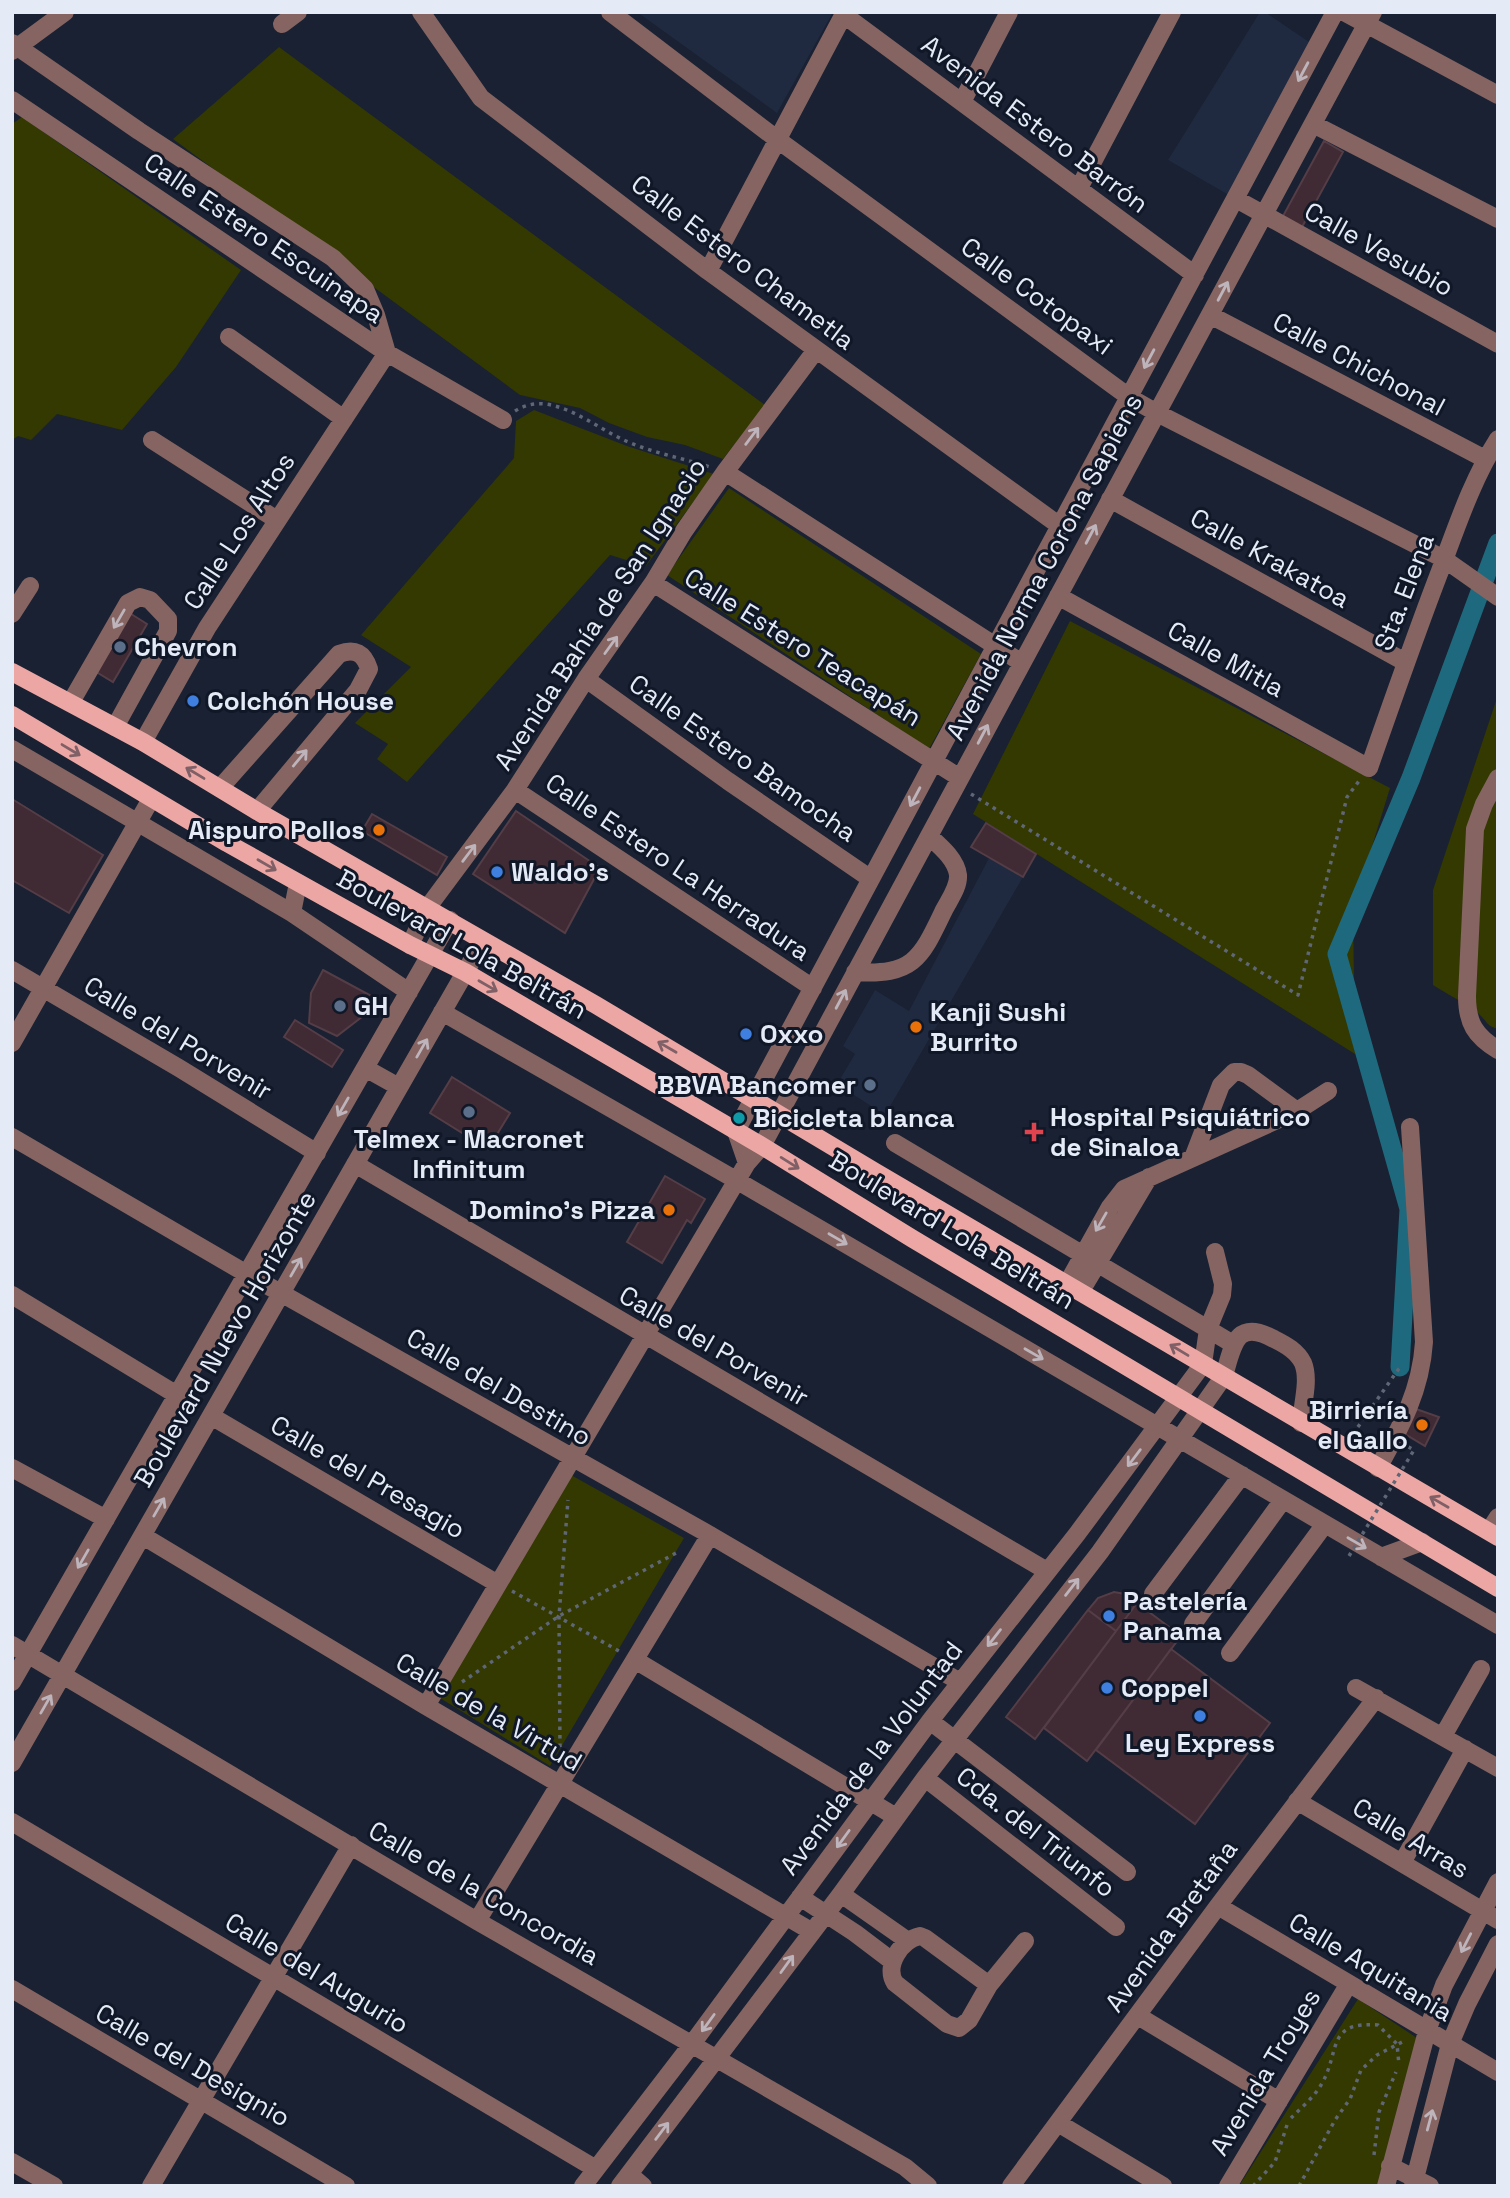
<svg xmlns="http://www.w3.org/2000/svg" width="1510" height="2198" viewBox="0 0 1510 2198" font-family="'Space Grotesk',sans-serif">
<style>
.built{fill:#1f2a41}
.green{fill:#333900}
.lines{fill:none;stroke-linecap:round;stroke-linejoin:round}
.canal{stroke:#1e697d;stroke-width:19}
.building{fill:#402a33;stroke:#543d46;stroke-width:2}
.path{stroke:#5f6675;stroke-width:3.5;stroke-dasharray:3.5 5;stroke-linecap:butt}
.minor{stroke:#856462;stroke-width:18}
.major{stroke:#eca7a4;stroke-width:18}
.path-bridge{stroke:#5f6675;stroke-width:3.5;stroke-dasharray:3.5 5;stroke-linecap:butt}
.oneway{stroke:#beb4bb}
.oneway2{stroke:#7e6066}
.service-dot{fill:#5c6f8a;stroke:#101828;stroke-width:2.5}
.shop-dot{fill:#3f7fe0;stroke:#101828;stroke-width:2.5}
.food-dot{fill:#e8710a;stroke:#101828;stroke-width:2.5}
.culture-dot{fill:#0f9aa8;stroke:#101828;stroke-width:2.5}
.health-dot{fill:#e0444e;stroke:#101828;stroke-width:2.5}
.labels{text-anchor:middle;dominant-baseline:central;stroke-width:6;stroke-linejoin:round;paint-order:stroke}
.street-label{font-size:26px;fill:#e4eaf6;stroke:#101828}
.poi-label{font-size:26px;font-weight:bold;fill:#e4eaf6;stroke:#101828;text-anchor:start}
</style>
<rect width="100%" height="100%" fill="#192132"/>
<path class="built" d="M 637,12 L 833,12 L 777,113 Z
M 1260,12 L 1265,12 L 1318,48 L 1234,198 L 1168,160 Z
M 989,858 L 1023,877 L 885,1115 L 837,1084 L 855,1054 L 843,1046 L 875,990 L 909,1011 Z"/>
<path class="green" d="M 279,47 L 765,405 L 723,459 L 685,445 L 647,437 L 609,423 L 580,408 L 520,395 L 173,139 Z
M 22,117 L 241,270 L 176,367 L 122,430 L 57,414 L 31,440 L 18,436 L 12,440 L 12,124 Z
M 534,410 L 627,446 L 714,474 L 646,566 L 610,555 L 407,782 L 377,759 L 388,744 L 355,723 L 411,667 L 361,635 L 514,458 L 516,421 Z
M 729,488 L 981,654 L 929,749 L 667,575 Z
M 1070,621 L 1390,788 L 1353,908 L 1355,1054 L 973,814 Z
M 1498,695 L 1498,1029 C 1487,1026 1488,1023 1481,1016 C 1473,1007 1445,993 1433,985 L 1433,890 Z
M 571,1475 L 684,1538 L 550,1766 L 440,1698 Z
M 1358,1999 L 1417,2038 L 1380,2186 L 1239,2186 Z"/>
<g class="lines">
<path class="canal" d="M 1400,1367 L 1409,1209 L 1337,954 L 1411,778 L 1498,543"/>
</g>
<path class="building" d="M 1324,141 L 1343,152 L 1302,227 L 1283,216 Z
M 128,612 L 147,624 L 113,682 L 93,670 Z
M 12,799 L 103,855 L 69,913 L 12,880 Z
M 516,811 L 600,868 L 565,933 L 473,874 Z
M 372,814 L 447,857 L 437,875 L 362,831 Z
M 986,823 L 1036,854 L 1023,877 L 971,847 Z
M 323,970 L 375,998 L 367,1013 L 337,1036 L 309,1023 L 311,993 Z
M 295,1020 L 343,1050 L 332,1067 L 284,1037 Z
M 452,1077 L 510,1113 L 488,1149 L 430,1113 Z
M 665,1176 L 705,1199 L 691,1223 L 687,1220 L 662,1263 L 627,1242 Z
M 1416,1409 L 1439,1417 L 1425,1446 L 1405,1434 Z
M 1114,1592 L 1125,1594 L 1137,1603 L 1116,1631 L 1088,1610 L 1098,1598 Z
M 1137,1603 L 1181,1636 L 1087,1761 L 1044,1728 Z
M 1088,1610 L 1116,1631 L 1035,1739 L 1006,1717 Z
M 1171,1649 L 1270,1723 L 1195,1824 L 1096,1750 Z"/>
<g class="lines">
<path class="path" d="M 515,411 C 526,404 539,402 551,405 C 578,411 601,430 626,441 C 653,453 682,458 710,467
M 971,794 L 1298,995 L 1347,797 L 1359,781
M 1353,1434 L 1400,1367
M 512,1591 L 619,1651
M 462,1682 L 559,1616 L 678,1552
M 560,1747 L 559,1616 L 568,1500
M 1291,2118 C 1301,2108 1314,2097 1321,2085 C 1341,2052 1325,2021 1378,2025 L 1397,2044 L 1399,2065
M 1374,2155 L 1379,2112 L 1396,2072
M 1253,2186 L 1275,2162 L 1287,2125
M 1299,2186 L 1335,2120 L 1350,2099 L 1361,2070 L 1377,2055 L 1406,2040"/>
<path class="minor" d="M 421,12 L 481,98 L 708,271 L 1060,526
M 610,12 L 778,140 L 1129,397 L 1157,413 L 1444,559 L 1498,597
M 1344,12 L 1498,95
M 844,15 L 1195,275
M 282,24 L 298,12
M 12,43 L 139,131 L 333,258 L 365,289 L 376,315 L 387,353
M 12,51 L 65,12
M 12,100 L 387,353 L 503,420
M 962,102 L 1009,12
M 1313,124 L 1498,219
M 1079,188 L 1172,12
M 1236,199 L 1498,344
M 708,271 L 845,12
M 1210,315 L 1485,459
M 229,337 L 344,419
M 152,440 L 277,520
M 725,472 L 1022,663
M 1110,499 L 1405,662
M 653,583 L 960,778
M 1058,596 L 1369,768 C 1392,702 1415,636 1440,571 C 1457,526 1472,480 1498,439
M 12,614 L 30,586
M 586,679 L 728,781 L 871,879
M 71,702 L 128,603 L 140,597 L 150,600 L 168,619 L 168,631 L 115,727
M 143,742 L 207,628 L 387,353
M 12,749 L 292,913
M 1498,778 L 1484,804 L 1475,829 L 1467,996 C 1467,1023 1475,1036 1498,1050
M 220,788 L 339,654 C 355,648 364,653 369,669 L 358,690 L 257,811
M 515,790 L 813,988
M 298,883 L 292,913 L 409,992
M 410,945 L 428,907 L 515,790 L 586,679 L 653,583 L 684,531 L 725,472 L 816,350
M 12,970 L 179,1068 L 317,1153
M 855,972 C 914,976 921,958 944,910 C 949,900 959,887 958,875 C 956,859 940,846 929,836
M 442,1012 L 736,1180 L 1498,1625
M 12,1043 L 151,799
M 365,1068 L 399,1087
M 12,1137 L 247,1274 L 710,1535 L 960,1682
M 895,1143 L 1233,1344
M 1193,1158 L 1221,1085 L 1234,1072 L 1241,1072 L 1248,1075 L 1297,1111
M 747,1163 L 736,1131 L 1335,12
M 355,1164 L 1047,1571
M 1067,1284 L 1110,1207 L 1124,1189 L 1297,1111 L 1328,1091
M 1081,1291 L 1149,1177
M 12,1295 L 177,1395
M 211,1416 L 498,1584
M 12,1468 L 106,1519
M 1378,1468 C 1401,1427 1421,1390 1424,1342 L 1410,1127
M 1489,1531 L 1498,1517
M 143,1536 L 426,1706 L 811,1931
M 1381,1557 L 1422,1542
M 1153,1594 L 1242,1475
M 1193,1624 L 1283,1500
M 12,1645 L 477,1921 L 905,2167 L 928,2186
M 1230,1653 L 1325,1524
M 635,1660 L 896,1817
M 12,1682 L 450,920
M 1356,1688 L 1498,1768
M 426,1706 L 747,1163 L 762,1146 L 1373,12
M 930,1721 L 1127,1872
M 1443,1736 L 1481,1669
M 12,1763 L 483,941
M 925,1778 L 1116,1927
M 1297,1801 L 1498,1920
M 12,1822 L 596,2169
M 1402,1863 L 1465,1749
M 841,1894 L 908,1941
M 800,1897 L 855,1933 L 892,1961
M 1218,1906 L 1498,2072
M 477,1921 L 710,1535
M 920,1936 L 925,1938 L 989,1985 L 969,2020 L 959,2028 L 947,2024 L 895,1983 C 884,1966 901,1940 920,1936 Z
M 989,1985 L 1025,1941
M 12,1989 L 346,2186
M 1138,2016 L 1279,2101
M 1058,2123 L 1163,2186
M 12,2162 L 54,2186
M 1390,2166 L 1430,2186
M 629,2174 L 643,2186
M 151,2186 L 351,1845
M 583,2186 L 692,2044 L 930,1721 L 1077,1534 L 1203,1364 L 1208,1329 L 1222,1295 L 1223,1284 L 1215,1252
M 620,2186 L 841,1894 L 925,1778 L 1100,1552 L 1224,1376 C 1233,1345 1236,1318 1274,1339 C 1286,1345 1297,1351 1303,1363 C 1310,1380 1302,1405 1301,1423
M 1011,2186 L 1218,1906 L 1376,1698
M 1228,2186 L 1348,1985
M 1386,2186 L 1427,2031 L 1444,1985 L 1498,1882
M 1413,2186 L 1450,2044 L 1467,2004 L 1498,1944"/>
<path class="major" d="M 12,672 L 143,742 L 257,811 L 596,1005 L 877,1173 L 1498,1537
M 12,715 L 227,843 L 410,945 L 465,972 L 762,1146 L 913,1239 L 1498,1588"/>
<path class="path-bridge" d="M 1349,1556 L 1414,1450 L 1385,1434"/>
</g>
<defs><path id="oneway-shaft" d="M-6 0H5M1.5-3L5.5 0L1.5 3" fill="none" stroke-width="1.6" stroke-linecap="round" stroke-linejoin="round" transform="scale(1.75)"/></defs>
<g class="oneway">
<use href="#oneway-shaft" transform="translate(1303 72) rotate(118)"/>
<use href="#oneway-shaft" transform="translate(1223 291) rotate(-62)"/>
<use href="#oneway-shaft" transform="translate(1149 359) rotate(118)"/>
<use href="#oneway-shaft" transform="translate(752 436) rotate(-53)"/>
<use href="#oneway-shaft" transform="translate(1091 534) rotate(-62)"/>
<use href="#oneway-shaft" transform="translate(119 619) rotate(120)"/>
<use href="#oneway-shaft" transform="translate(611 645) rotate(-54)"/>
<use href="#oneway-shaft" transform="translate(983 734) rotate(-62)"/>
<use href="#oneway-shaft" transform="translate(300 758) rotate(-50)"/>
<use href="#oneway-shaft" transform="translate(915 797) rotate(118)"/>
<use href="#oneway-shaft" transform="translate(469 853) rotate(-53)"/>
<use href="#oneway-shaft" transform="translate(841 999) rotate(-62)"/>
<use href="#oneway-shaft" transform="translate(422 1048) rotate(-60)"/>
<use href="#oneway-shaft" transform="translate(343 1107) rotate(120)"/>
<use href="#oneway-shaft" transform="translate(1101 1222) rotate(120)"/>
<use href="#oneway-shaft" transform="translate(838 1239) rotate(30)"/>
<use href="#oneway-shaft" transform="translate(296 1267) rotate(-60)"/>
<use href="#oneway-shaft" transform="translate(1034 1354) rotate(30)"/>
<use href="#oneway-shaft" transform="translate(1134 1458) rotate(127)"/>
<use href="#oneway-shaft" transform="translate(159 1507) rotate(-60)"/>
<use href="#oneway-shaft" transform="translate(1357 1543) rotate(30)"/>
<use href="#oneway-shaft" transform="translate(83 1559) rotate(120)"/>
<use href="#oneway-shaft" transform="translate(1072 1587) rotate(-52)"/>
<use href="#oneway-shaft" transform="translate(994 1638) rotate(128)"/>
<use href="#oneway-shaft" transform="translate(46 1704) rotate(-60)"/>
<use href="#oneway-shaft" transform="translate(843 1839) rotate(126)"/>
<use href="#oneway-shaft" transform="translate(1466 1943) rotate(117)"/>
<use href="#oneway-shaft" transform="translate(787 1964) rotate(-54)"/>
<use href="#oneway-shaft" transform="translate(708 2023) rotate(126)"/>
<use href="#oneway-shaft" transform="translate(1430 2120) rotate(-75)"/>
<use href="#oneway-shaft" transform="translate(662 2131) rotate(-53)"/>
</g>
<g class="oneway2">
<use href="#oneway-shaft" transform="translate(71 750) rotate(31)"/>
<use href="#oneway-shaft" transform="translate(195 773) rotate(-149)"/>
<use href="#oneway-shaft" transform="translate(267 865) rotate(30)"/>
<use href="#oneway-shaft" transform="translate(488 986) rotate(30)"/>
<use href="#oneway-shaft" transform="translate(667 1047) rotate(-150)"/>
<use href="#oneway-shaft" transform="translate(790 1163) rotate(32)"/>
<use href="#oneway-shaft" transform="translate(1179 1350) rotate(-149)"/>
<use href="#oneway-shaft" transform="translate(1439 1502) rotate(-150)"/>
</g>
<g class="service-dot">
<circle cx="120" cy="647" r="7"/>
<circle cx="340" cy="1006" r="7"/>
<circle cx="870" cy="1085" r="7"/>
<circle cx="469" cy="1112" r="7"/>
</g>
<g class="shop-dot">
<circle cx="193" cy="701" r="7"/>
<circle cx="497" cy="872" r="7"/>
<circle cx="746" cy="1034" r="7"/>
<circle cx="1109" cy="1616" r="7"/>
<circle cx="1107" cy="1688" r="7"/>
<circle cx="1200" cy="1716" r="7"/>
</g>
<g class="food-dot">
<circle cx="379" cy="830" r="7"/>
<circle cx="916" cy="1027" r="7"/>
<circle cx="669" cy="1210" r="7"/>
<circle cx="1422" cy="1425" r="7"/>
</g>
<circle class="culture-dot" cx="739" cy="1118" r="7"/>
<path class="health-dot" d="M1030.5 1121.5h7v7h7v7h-7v7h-7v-7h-7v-7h7z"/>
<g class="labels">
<g class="street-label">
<text transform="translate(1035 124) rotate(37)">Avenida Estero Barrón</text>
<text transform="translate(264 238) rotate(34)">Calle Estero Escuinapa</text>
<text transform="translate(1379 249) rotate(29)">Calle Vesubio</text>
<text transform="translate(743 262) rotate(37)">Calle Estero Chametla</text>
<text transform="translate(1037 296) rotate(36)">Calle Cotopaxi</text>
<text transform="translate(1359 364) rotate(28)">Calle Chichonal</text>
<text transform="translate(239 531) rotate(-57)">Calle Los Altos</text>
<text transform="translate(1270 558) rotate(29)">Calle Krakatoa</text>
<text transform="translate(1044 567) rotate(-62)">Avenida Norma Corona Sapiens</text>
<text transform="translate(1404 592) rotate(-69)">Sta. Elena</text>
<text transform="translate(600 614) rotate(-57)">Avenida Bahía de San Ignacio</text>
<text transform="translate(803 647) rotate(32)">Calle Estero Teacapán</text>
<text transform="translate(1226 659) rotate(29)">Calle Mitla</text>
<text transform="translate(743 758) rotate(35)">Calle Estero Bamocha</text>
<text transform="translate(678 867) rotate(34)">Calle Estero La Herradura</text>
<text transform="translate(462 944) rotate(29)">Boulevard Lola Beltrán</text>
<text transform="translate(178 1038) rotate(31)">Calle del Porvenir</text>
<text transform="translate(952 1230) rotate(31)">Boulevard Lola Beltrán</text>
<text transform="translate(225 1339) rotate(-60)">Boulevard Nuevo Horizonte</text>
<text transform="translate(714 1346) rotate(30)">Calle del Porvenir</text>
<text transform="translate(499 1387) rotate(30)">Calle del Destino</text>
<text transform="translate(368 1477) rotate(30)">Calle del Presagio</text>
<text transform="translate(489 1712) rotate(30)">Calle de la Virtud</text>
<text transform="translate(871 1758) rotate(-53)">Avenida de la Voluntad</text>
<text transform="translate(1036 1832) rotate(38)">Cda. del Triunfo</text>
<text transform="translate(1411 1838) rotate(31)">Calle Arras</text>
<text transform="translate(484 1893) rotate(30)">Calle de la Concordia</text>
<text transform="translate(1171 1926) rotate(-54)">Avenida Bretaña</text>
<text transform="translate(1371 1967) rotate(31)">Calle Aquitania</text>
<text transform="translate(317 1973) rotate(31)">Calle del Augurio</text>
<text transform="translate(193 2065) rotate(30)">Calle del Designio</text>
<text transform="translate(1265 2072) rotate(-59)">Avenida Troyes</text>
</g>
<g class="poi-label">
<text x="134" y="647">Chevron</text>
<text x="207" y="701">Colchón House</text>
<text x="365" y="830" text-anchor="end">Aispuro Pollos</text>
<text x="511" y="872">Waldo's</text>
<text x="354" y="1006">GH</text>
<text x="930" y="1012">Kanji Sushi<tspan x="930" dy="30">Burrito</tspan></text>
<text x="760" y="1034">Oxxo</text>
<text x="856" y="1085" text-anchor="end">BBVA Bancomer</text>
<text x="1050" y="1117">Hospital Psiquiátrico<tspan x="1050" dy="30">de Sinaloa</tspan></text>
<text x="753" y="1118">Bicicleta blanca</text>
<text x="469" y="1139" text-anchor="middle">Telmex - Macronet<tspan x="469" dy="30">Infinitum</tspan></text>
<text x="655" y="1210" text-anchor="end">Domino's Pizza</text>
<text x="1408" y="1410" text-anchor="end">Birriería<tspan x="1408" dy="30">el Gallo</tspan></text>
<text x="1123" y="1601">Pastelería<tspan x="1123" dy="30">Panama</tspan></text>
<text x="1121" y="1688">Coppel</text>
<text x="1200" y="1743" text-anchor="middle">Ley Express</text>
</g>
</g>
<rect width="1510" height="2198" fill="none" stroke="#e4eaf6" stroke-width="28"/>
</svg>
